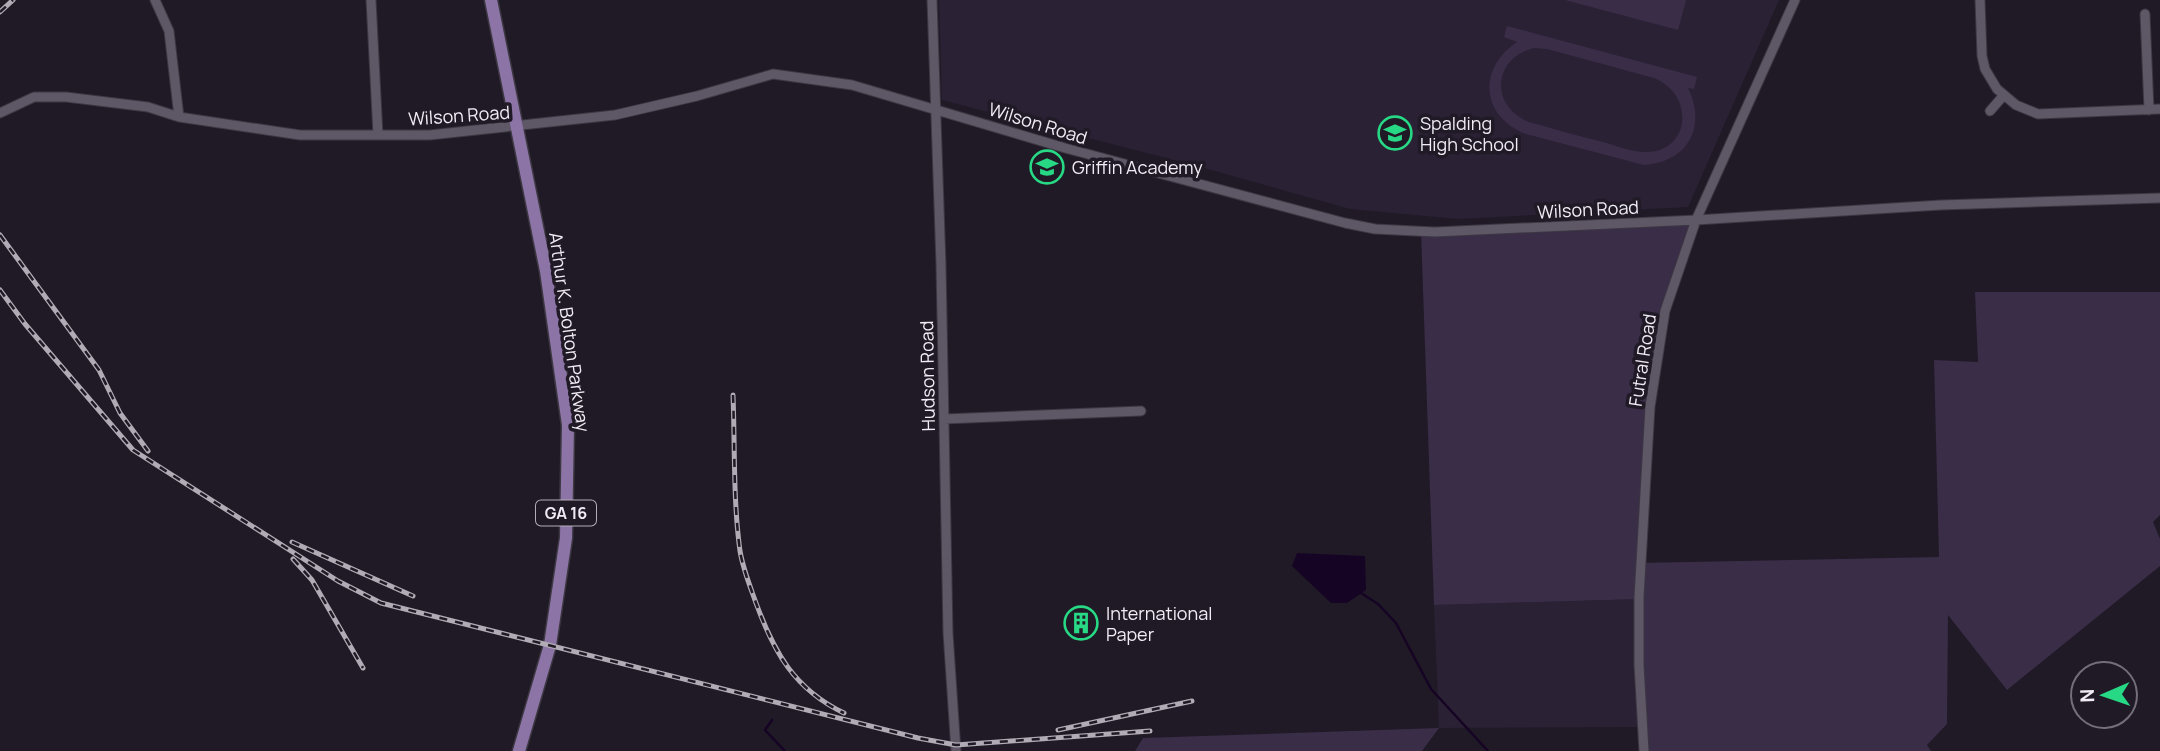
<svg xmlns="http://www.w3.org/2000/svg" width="2160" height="751" viewBox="0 0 2160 751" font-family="Manrope,sans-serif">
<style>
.built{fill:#2a2134}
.green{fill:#3a2d48;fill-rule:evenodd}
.water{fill:#160425}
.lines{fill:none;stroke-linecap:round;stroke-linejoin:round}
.stream{stroke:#160425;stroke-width:2.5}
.minor-casing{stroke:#3c3842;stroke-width:11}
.major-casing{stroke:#3c3842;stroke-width:15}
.minor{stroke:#5e5766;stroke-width:9}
.major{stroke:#8d74a7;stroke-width:12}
.rail-casing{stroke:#b0abb5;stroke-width:5}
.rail{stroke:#201a26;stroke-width:2.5;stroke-dasharray:8;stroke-linecap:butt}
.labels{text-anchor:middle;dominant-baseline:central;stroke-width:7;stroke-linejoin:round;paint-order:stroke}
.shield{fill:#201a26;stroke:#b2adb7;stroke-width:2}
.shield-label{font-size:16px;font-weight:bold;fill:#f0ecf5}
.street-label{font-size:18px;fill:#f0ecf5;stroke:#201a26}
.poi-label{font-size:18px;fill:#f0ecf5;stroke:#201a26;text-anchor:start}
</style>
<rect width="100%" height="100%" fill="#201a26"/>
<path class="built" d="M 939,0 L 1779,0 L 1688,207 L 1458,219 L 1350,209 L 1197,166 L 942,100 Z
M 1640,599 L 1645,727 L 1439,728 L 1434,605 Z"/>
<path class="green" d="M 1565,0 L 1686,0 L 1678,30 Z
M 1507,26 L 1697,77 L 1694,89 L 1688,88 C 1707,127 1688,162 1644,165 L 1526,134 C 1481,116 1477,69 1517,42 L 1504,37 ZM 1534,48 L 1547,49 L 1654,78 C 1696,95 1690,153 1645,152 C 1631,152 1617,146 1603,142 C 1578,136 1554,129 1529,122 C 1490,107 1492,58 1534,48 Z
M 1691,224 L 1660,319 L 1637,563 L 1939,557 L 1934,360 L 1978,362 L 1975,292 L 2160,292 L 2160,515 L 2153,522 L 2160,539 L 2160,566 L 2007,690 L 1948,615 L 1947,724 L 1927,745 L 1931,751 L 1646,751 L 1640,599 L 1434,605 L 1421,231 Z
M 1439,728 L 1422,751 L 1135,751 L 1143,738 Z"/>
<path class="water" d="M 1297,553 L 1365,556 L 1366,590 L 1347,603 L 1331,603 L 1292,566 Z"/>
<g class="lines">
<path class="stream" d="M 1361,593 L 1378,604 L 1396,623 L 1431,689 L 1488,751
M 772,720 L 765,730 L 785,751"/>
<defs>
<path id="minor" d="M 155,0 L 169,31 L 179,117
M 371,0 L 378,135
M 932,0 L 941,265 L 948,633 L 956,751
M 1980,0 L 1982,56 L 1985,69 L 1997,89 L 2016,105 L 2038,114 L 2160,109
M 2145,14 L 2149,110
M 1990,111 L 2004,95
M 0,113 L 34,97 L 66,97 L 148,107 L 179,117 L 300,135 L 430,135 L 615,115 L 697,96 L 773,74 L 852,85 L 1065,148 L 1345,223 L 1375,229 L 1435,232 L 1696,220 L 1941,205 L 2160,198
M 944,419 L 1141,411
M 1644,751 L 1639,665 L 1639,597 L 1650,407 L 1665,311 L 1696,220 L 1795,0"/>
<path id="major" d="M 491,0 L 546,271 L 568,425 L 566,538 L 550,645 L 519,751"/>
</defs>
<use href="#minor" class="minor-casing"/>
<use href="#major" class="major-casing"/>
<use href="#minor" class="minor"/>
<use href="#major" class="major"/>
<defs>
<path id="rail" d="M 0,12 L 13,0
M 0,235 L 99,370 L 120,413 L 148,451
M 0,290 L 25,324 L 133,450 L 338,581 L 381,603 L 918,738 L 956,745 L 1150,731
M 733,395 C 735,446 733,500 740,551 C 743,569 750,586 756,603 C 774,652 794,689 844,713
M 292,542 L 413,596
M 293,559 L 312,580 L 363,668
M 1058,730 L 1192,701"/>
</defs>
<use href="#rail" class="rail-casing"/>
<use href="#rail" class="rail"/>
</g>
<defs>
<symbol id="school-ring" viewBox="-11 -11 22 22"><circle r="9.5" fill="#201a26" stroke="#27d885" stroke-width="1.5"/><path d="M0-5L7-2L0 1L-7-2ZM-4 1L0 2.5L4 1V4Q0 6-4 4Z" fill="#27d885"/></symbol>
<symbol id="building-ring" viewBox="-11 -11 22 22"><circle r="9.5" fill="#201a26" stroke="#27d885" stroke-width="1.5"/><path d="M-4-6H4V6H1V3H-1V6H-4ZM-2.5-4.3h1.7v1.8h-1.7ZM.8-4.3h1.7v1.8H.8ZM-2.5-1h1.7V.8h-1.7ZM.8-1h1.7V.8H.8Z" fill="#27d885"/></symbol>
</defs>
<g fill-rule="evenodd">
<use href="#school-ring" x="1376" y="114" width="38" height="38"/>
<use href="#school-ring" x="1028" y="148" width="38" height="38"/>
<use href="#building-ring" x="1062" y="604" width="38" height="38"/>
</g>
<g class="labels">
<rect class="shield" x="536" y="500.5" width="60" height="25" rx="5"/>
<g class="shield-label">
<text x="566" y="513">GA 16</text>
</g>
<g class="street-label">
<text transform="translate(459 115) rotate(-4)">Wilson Road</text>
<text transform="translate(1038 123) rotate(17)">Wilson Road</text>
<text transform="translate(1588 209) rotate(-3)">Wilson Road</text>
<text transform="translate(570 332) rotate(82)">Arthur K. Bolton Parkway</text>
<text transform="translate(1642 360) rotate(-81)">Futral Road</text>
<text transform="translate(927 376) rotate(-91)">Hudson Road</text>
</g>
<g class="poi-label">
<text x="1420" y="123">Spalding<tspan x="1420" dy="21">High School</tspan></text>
<text x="1072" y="167">Griffin Academy</text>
<text x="1106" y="613">International<tspan x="1106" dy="21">Paper</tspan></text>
</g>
</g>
<g transform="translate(2104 695) rotate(268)"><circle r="33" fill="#201a26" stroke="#736e79" stroke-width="2"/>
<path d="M0-5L12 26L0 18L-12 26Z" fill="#27d885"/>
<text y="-10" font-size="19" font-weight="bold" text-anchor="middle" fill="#f0ecf5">N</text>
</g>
</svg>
